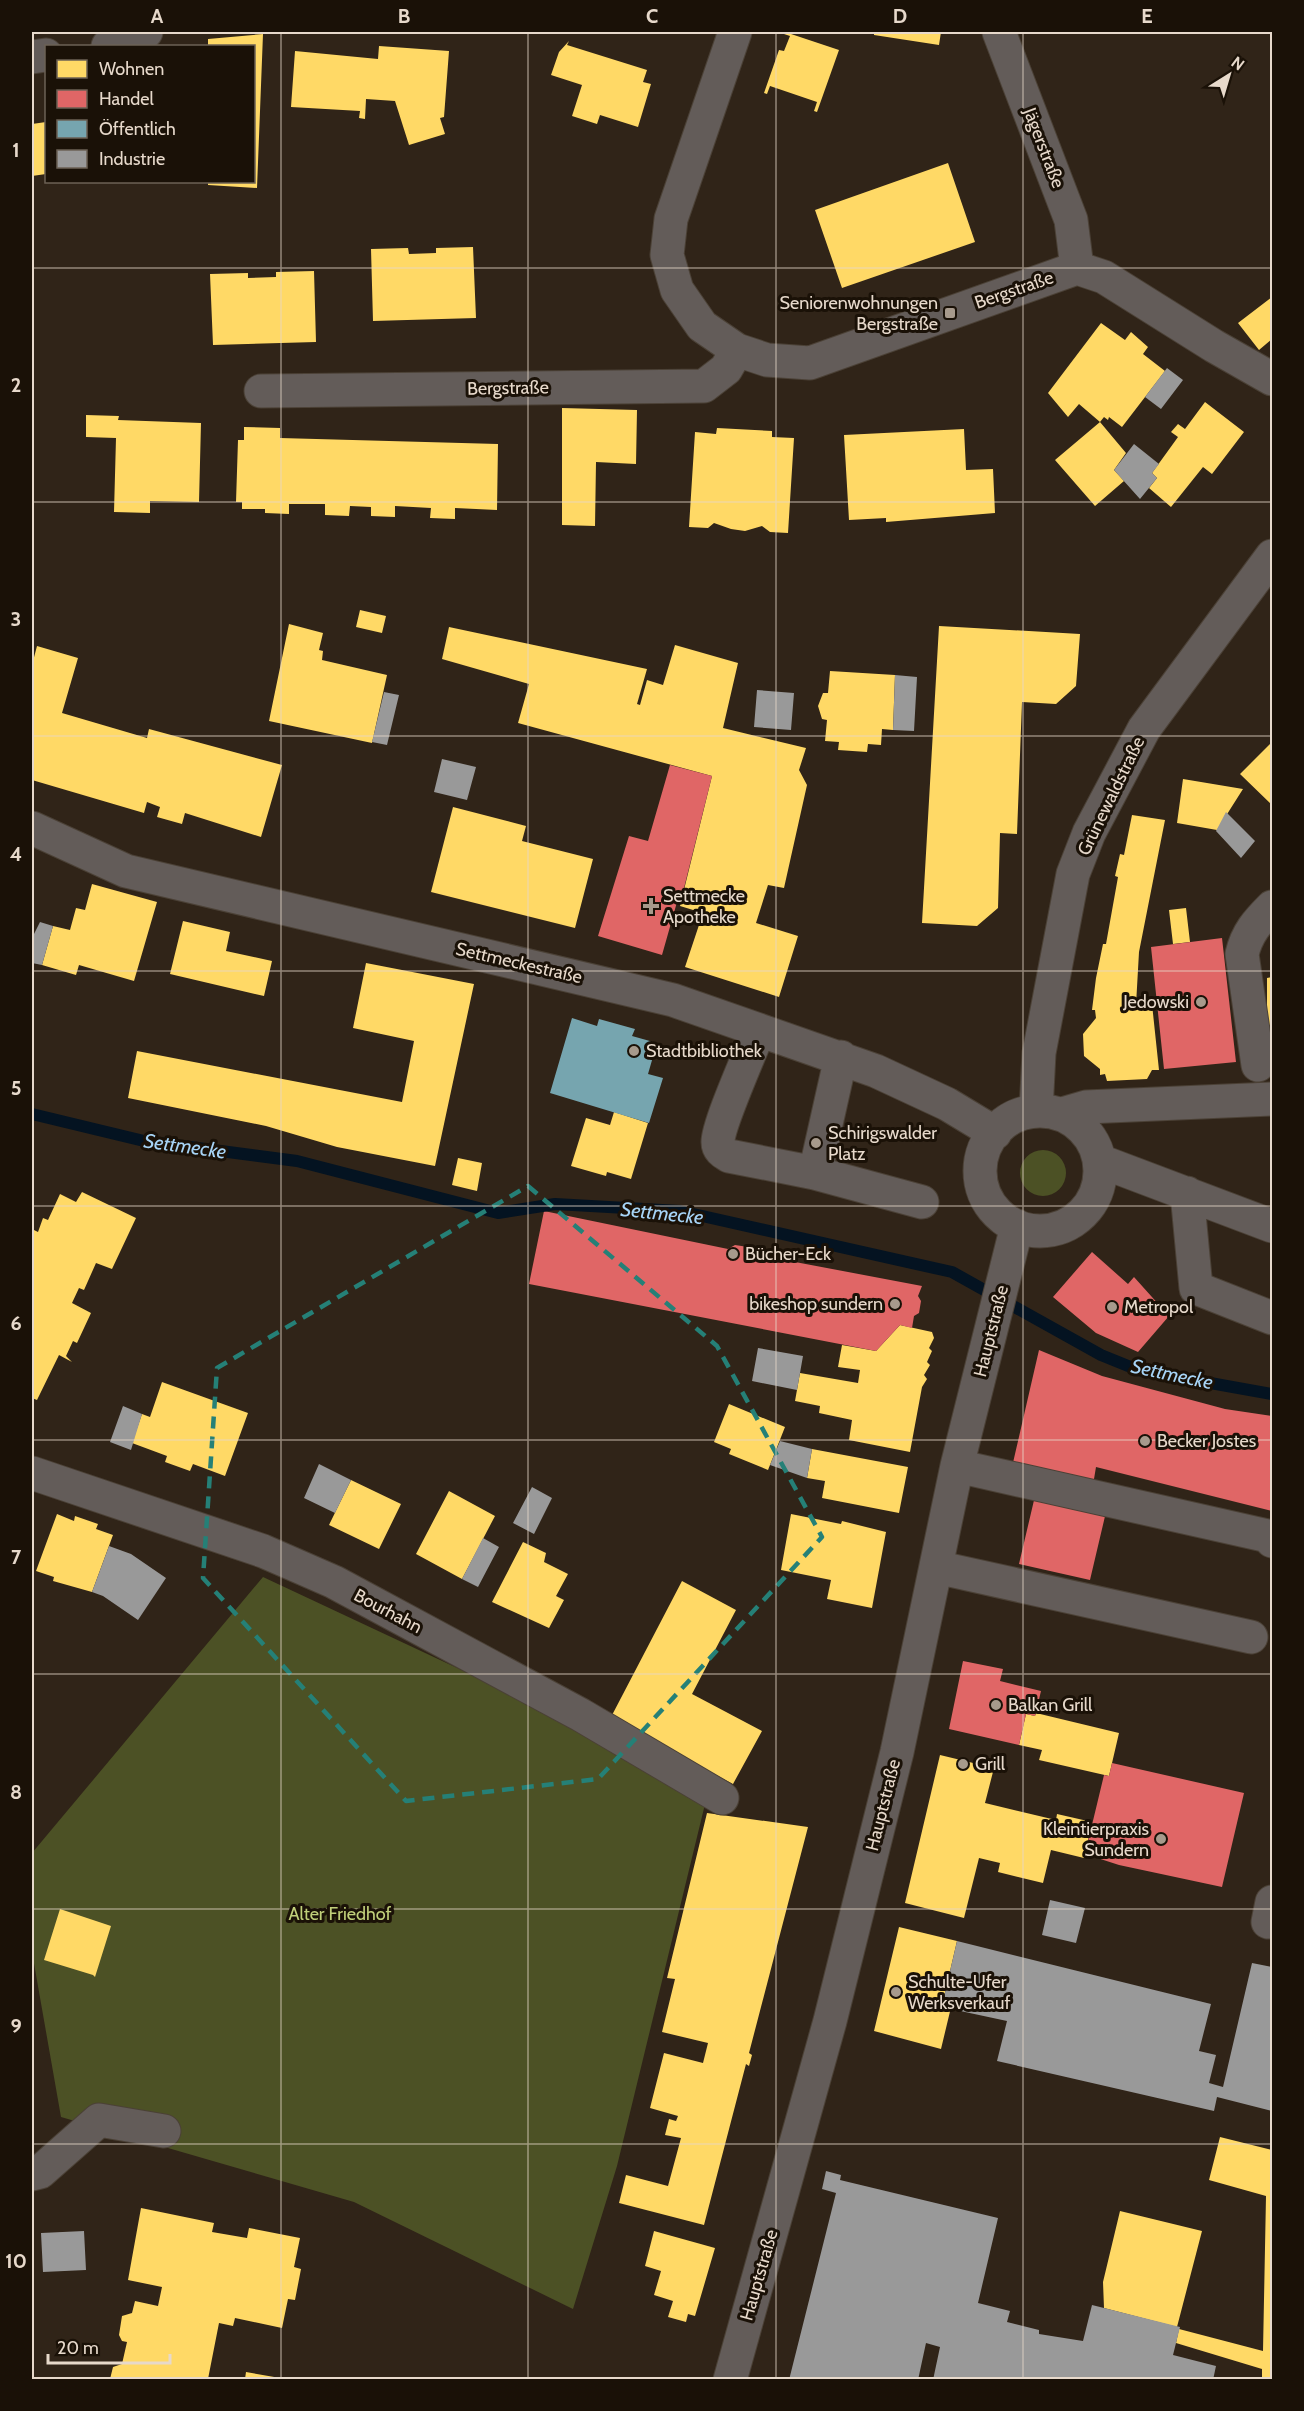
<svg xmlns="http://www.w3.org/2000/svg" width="1304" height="2411" viewBox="0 0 1304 2411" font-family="Cabin,sans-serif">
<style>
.green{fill:#4c5125}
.homes{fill:#ffd966}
.shops{fill:#e06666}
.public{fill:#76a5af}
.industry{fill:#999}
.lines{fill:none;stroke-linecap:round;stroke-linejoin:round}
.stream{stroke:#041321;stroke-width:12}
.minor-casing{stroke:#4b4136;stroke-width:35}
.minor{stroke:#635c59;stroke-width:33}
.marked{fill:none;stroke:#258077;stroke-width:4.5;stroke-dasharray:12 8;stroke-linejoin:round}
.grid{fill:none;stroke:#e7d9cb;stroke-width:1.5;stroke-opacity:0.55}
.poi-dot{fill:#a79a8c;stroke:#1a1107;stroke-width:2}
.labels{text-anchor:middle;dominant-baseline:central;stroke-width:6;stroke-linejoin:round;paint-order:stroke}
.street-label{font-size:18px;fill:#e7d9cb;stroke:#1a1107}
.poi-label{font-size:18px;fill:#e7d9cb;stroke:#1a1107;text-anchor:start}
.park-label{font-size:18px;fill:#c1d07a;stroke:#1a1107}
.water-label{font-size:20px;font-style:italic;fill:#a7d4f6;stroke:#1a1107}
.neatline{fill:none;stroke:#e7d9cb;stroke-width:2}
.grid-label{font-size:20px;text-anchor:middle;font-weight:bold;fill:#e7d9cb}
</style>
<rect width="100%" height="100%" fill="#302418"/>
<path class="green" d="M1020 1173a23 23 0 1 1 46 0a23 23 0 1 1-46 0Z
M 263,1577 L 562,1717 L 706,1800 L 617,2166 L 573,2309 L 354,2202 L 61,2117 L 32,1952 L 32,1853 Z"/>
<path class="homes" d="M 785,32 L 839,50 L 817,112 L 814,111 L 817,102 L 770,86 L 767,94 L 764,93 L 779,50 L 784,51 L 790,36 L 784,34 Z
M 874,32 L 941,32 L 939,45 L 874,35 Z
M 263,34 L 257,188 L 208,185 L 208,182 L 254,182 L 254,46 L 208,46 L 208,39 Z
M 569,41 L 567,45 L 647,70 L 643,82 L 651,84 L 638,127 L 600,115 L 597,124 L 572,116 L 582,85 L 551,75 L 559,52 Z
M 379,46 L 449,51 L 444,117 L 440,118 L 445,134 L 409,145 L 395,101 L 366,99 L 365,119 L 359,118 L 360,111 L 291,107 L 295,51 L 378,59 Z
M 46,122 L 46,174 L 32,176 L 32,124 Z
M 948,163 L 975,242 L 842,288 L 815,210 Z
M 473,247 L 476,318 L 373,321 L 371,249 L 408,248 L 409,254 L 436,253 L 436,248 Z
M 314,271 L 316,342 L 213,345 L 210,274 L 248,273 L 248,278 L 276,277 L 276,272 Z
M 1272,297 L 1272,339 L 1259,350 L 1238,323 Z
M 1101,323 L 1125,340 L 1131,332 L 1148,347 L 1143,354 L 1165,371 L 1122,427 L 1109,417 L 1108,420 L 1104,417 L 1100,422 L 1126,453 L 1114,470 L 1124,481 L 1095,506 L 1055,460 L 1100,422 L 1079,404 L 1068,417 L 1048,393 Z
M 1205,402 L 1244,432 L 1212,474 L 1203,467 L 1171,507 L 1149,488 L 1157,478 L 1152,473 L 1178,437 L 1171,432 L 1178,424 L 1185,429 Z
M 562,408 L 637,410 L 636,464 L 596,462 L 595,526 L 562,525 Z
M 86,415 L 119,416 L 118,420 L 201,423 L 199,502 L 150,501 L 150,513 L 114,512 L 116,438 L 86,437 Z
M 244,427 L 280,428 L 280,438 L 498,444 L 497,510 L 455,508 L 455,519 L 430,518 L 431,508 L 395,506 L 395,517 L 371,516 L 371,507 L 350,506 L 349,516 L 325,515 L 325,504 L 289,504 L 289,514 L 265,513 L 265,509 L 242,509 L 242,502 L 236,502 L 238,440 L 244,440 Z
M 717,428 L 772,431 L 772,437 L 794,438 L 788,533 L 770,532 L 762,526 L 745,531 L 731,529 L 714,523 L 708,528 L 689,527 L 695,432 L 716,434 Z
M 964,429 L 966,470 L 993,469 L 995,513 L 886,522 L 886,518 L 849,520 L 844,435 Z
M 360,610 L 386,616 L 382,633 L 356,627 Z
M 289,624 L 323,633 L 319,650 L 323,651 L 322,660 L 387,675 L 372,743 L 269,721 Z
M 939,626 L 1080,634 L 1076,686 L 1056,704 L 1022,702 L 1017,834 L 1000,833 L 998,908 L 977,926 L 922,923 Z
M 449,627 L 647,669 L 637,704 L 640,705 L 647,680 L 663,685 L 675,645 L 738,663 L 723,728 L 806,748 L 799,770 L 807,785 L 784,888 L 768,885 L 756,923 L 798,936 L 779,997 L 685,967 L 703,913 L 680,906 L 712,776 L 518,723 L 529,684 L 442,659 Z
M 37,646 L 78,658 L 62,713 L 147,738 L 149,729 L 282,765 L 261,837 L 185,813 L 182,824 L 157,817 L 160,807 L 147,802 L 144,813 L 32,780 L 32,665 Z
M 830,671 L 895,675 L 893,730 L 882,729 L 881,745 L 868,744 L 867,752 L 838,750 L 839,742 L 825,741 L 827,720 L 822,719 L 818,706 L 823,693 L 828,693 Z
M 1272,742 L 1272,805 L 1240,774 Z
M 1183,779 L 1243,789 L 1217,830 L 1177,823 Z
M 453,807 L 526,826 L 522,841 L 593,859 L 575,928 L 431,892 Z
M 1132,815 L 1165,820 L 1139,952 L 1136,1005 L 1152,1004 L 1159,1070 L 1152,1070 L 1147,1079 L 1107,1081 L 1105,1074 L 1100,1075 L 1100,1069 L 1084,1056 L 1083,1034 L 1096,1018 L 1095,1010 L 1092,1010 L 1096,978 L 1103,944 L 1106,944 L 1118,877 L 1115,876 L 1120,854 L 1124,855 Z
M 92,884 L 157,902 L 134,981 L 79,965 L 76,975 L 42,965 L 53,926 L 70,930 L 76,908 L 85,910 Z
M 1186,908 L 1190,942 L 1173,944 L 1169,910 Z
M 183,921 L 230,932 L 226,951 L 272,961 L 264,996 L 170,974 Z
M 366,963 L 474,984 L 435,1166 L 337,1147 L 266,1126 L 128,1098 L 137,1051 L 402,1102 L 414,1041 L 353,1028 Z
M 1272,977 L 1272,1054 L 1267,1049 L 1267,978 Z
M 614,1112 L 648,1123 L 631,1179 L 607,1172 L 606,1176 L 571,1166 L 586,1118 L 610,1125 Z
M 458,1158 L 482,1163 L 477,1191 L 452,1185 Z
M 82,1192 L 136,1218 L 112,1269 L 96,1263 L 84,1290 L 79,1288 L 72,1303 L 91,1313 L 77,1343 L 73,1341 L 66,1356 L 72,1362 L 59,1355 L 37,1400 L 32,1398 L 32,1229 L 38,1232 L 43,1218 L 48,1220 L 60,1194 L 76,1202 Z
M 900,1325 L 932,1332 L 934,1338 L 929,1348 L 932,1351 L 927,1362 L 930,1365 L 924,1375 L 927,1379 L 922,1387 L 910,1452 L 849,1440 L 852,1420 L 819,1413 L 820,1406 L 795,1401 L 800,1373 L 858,1383 L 860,1370 L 838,1367 L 842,1345 L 876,1351 Z
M 162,1382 L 248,1413 L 225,1476 L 193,1464 L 190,1471 L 165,1462 L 167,1456 L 132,1443 L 142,1414 L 150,1417 Z
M 729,1404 L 785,1427 L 768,1470 L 729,1454 L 731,1449 L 714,1442 Z
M 812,1449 L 908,1467 L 899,1513 L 822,1498 L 825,1481 L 807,1478 Z
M 351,1480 L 401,1504 L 379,1549 L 329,1525 Z
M 449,1491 L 495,1516 L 462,1579 L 416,1554 Z
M 57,1514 L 74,1521 L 75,1516 L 98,1524 L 96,1529 L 113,1535 L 92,1592 L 53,1581 L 54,1577 L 36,1571 Z
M 791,1514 L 841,1524 L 842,1521 L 886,1532 L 872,1608 L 827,1599 L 831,1580 L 781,1570 Z
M 523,1542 L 546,1553 L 544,1562 L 568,1574 L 556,1596 L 564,1600 L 549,1628 L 492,1602 Z
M 682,1581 L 736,1610 L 692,1694 L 762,1731 L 733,1784 L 610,1719 Z
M 1036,1713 L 1119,1733 L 1109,1776 L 1039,1760 L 1042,1750 L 1019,1745 L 1026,1714 L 1035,1716 Z
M 940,1755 L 994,1768 L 985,1803 L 1056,1820 L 1057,1814 L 1092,1822 L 1084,1858 L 1051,1850 L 1043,1883 L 998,1872 L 1000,1863 L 979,1858 L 964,1918 L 905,1903 Z
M 707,1813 L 808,1827 L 749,2053 L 752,2055 L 749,2066 L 746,2064 L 704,2225 L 619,2203 L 626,2175 L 668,2186 L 681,2138 L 665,2135 L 669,2119 L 676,2121 L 678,2116 L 650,2108 L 664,2053 L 703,2063 L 708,2043 L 662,2032 L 675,1979 L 667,1978 Z
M 60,1909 L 111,1926 L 95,1977 L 93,1975 L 44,1960 Z
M 899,1927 L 957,1941 L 944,1997 L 953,1999 L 941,2049 L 874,2031 Z
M 1220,2137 L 1272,2150 L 1272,2379 L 1262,2379 L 1262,2369 L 1176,2343 L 1179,2329 L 1263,2351 L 1266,2196 L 1209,2180 Z
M 141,2208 L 214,2223 L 212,2232 L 247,2238 L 249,2228 L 300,2238 L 294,2267 L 301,2269 L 295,2300 L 288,2299 L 282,2328 L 235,2318 L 233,2326 L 219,2323 L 208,2379 L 110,2379 L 113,2367 L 122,2364 L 127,2342 L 122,2341 L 119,2335 L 122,2316 L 132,2313 L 135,2301 L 158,2306 L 162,2287 L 128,2280 Z
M 1120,2211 L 1202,2231 L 1177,2327 L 1104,2308 L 1103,2282 Z
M 654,2231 L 715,2248 L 695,2316 L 688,2314 L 686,2322 L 668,2317 L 673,2301 L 654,2295 L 661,2271 L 645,2266 Z
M 246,2372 L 280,2378 L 280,2379 L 245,2379 Z"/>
<path class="shops" d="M 670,765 L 712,776 L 682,896 L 679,895 L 662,955 L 598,936 L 629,836 L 648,841 Z
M 1222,938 L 1236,1062 L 1164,1069 L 1151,947 Z
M 544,1211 L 728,1249 L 735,1245 L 748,1247 L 753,1254 L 922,1286 L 918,1296 L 921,1301 L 919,1313 L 914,1316 L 912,1328 L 900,1325 L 876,1351 L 529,1284 Z
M 1092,1252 L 1128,1284 L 1134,1277 L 1169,1316 L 1138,1352 L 1096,1333 L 1053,1297 Z
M 1039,1350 L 1102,1376 L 1225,1409 L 1272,1416 L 1272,1511 L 1096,1467 L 1093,1485 L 1012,1467 Z
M 1035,1496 L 1106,1512 L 1090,1580 L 1019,1564 Z
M 963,1661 L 1003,1669 L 1000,1681 L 1041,1691 L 1035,1716 L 1026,1714 L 1019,1745 L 949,1729 Z
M 1112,1763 L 1244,1793 L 1222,1887 L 1119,1865 L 1085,1854 L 1104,1775 L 1109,1776 Z"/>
<path class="public" d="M 572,1018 L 597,1026 L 599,1019 L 635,1029 L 632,1036 L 657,1043 L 648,1074 L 663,1078 L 649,1123 L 550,1093 Z"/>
<path class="industry" d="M 1167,368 L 1183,380 L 1161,409 L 1145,397 Z
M 1134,444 L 1159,464 L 1152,473 L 1157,478 L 1140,499 L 1114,470 Z
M 895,675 L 917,677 L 914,731 L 893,730 Z
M 757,690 L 794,693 L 791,730 L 754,727 Z
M 384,692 L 399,695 L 387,745 L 372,742 Z
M 442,759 L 476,767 L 467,800 L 434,792 Z
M 1226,812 L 1255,841 L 1241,858 L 1216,831 Z
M 40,922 L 53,926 L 42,965 L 32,963 L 32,938 Z
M 758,1348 L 803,1356 L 797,1390 L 752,1381 Z
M 123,1406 L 142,1414 L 131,1450 L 110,1442 Z
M 780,1441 L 812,1449 L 807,1478 L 770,1465 Z
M 319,1464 L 351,1480 L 335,1513 L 304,1498 Z
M 532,1487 L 552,1498 L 534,1534 L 513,1523 Z
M 483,1538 L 499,1547 L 478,1587 L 462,1579 Z
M 109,1546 L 131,1554 L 166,1578 L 138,1620 L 103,1596 L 92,1592 Z
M 1050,1900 L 1085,1908 L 1076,1943 L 1042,1935 Z
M 957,1941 L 1211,2004 L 1199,2051 L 1216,2055 L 1209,2083 L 1223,2087 L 1252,1963 L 1272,1967 L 1272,2111 L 1217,2097 L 1214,2111 L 997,2061 L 1007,2021 L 951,2009 L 953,1999 L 944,1997 Z
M 826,2171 L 841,2175 L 840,2180 L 998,2218 L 978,2303 L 1010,2311 L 1007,2322 L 1039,2330 L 1039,2334 L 1083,2341 L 1092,2305 L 1180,2327 L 1173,2355 L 1216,2366 L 1213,2380 L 933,2380 L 940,2347 L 926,2343 L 918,2380 L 789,2380 L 836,2193 L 822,2189 Z
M 84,2231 L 86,2270 L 43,2272 L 41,2233 Z"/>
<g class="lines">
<path class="stream" d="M 32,1114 L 144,1141 L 297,1161 L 498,1213 L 555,1204 L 680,1211 L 952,1272 L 1101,1355 L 1138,1370 L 1272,1394"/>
<defs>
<path id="minor" d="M 735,32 L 671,219 L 667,255 L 677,290 L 702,326 L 737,350 L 767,360 L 810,363 L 1077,268 L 1104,277 L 1214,346 L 1272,379
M 999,32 L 1071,220 L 1077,268
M 108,46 L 126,44 L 146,32
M 32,57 L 46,55
M 261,391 L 704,386 L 726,369 L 737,350
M 32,828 L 126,871 L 673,1000 L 876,1071 L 947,1104 L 995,1133
M 759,1030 C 751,1052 718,1124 718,1142 C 718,1150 724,1153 729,1156 L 815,1173 L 922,1202
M 1258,1065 L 1242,954 C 1247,933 1257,922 1272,907
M 1036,1111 L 1039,1053 L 1073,874 L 1089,833 L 1144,729 L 1272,556
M980 1171a60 60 0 1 1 120 0a60 60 0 1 1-120 0Z
M 1062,1114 L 1086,1107 L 1272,1099
M 1100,1161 L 1272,1226
M 815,1173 L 841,1057
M 1187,1193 L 1196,1288 L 1272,1318
M 957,1466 L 1268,1536 L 1272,1541
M 32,1473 L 263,1551 L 334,1582 L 581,1715 L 722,1798
M 936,1567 L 1251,1637
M 1268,1922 L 1272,1902
M 32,2174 L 40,2172 L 99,2120 L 164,2131
M 730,2380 L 830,2021 L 897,1752 L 957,1466 L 1017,1226"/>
</defs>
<use href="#minor" class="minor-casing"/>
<use href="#minor" class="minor"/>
</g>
<path class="marked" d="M 528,1186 L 717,1346 L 822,1537 L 598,1779 L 406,1801 L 203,1578 L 217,1368 Z"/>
<path class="grid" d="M 281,32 L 281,2380M 528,32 L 528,2380M 776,32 L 776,2380M 1023,32 L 1023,2380M 32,268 L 1272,268M 32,502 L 1272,502M 32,736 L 1272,736M 32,971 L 1272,971M 32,1206 L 1272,1206M 32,1440 L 1272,1440M 32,1674 L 1272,1674M 32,1909 L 1272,1909M 32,2144 L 1272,2144"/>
<g class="poi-dot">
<rect x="944" y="307" width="12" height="12" rx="3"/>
<path d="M648 897h6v6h6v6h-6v6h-6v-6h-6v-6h6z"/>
<circle cx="1201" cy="1002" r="6"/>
<circle cx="634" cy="1051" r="6"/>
<circle cx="816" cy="1143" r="6"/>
<circle cx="733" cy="1254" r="6"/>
<circle cx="895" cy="1304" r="6"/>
<circle cx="1112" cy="1307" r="6"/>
<circle cx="1145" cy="1441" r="6"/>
<circle cx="996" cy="1705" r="6"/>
<circle cx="963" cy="1764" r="6"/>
<circle cx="1161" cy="1839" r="6"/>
<circle cx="896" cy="1992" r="6"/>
</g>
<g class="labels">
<g class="street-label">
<text transform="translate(1044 148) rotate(69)">Jägerstraße</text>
<text transform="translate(1014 290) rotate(-19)">Bergstraße</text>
<text transform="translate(508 388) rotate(-1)">Bergstraße</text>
<text transform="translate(1111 796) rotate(-64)">Grünewaldstraße</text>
<text transform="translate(519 963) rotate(13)">Settmeckestraße</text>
<text transform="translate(991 1331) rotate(-76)">Hauptstraße</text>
<text transform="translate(388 1611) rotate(28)">Bourhahn</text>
<text transform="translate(883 1805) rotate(-76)">Hauptstraße</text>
<text transform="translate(759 2275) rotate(-74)">Hauptstraße</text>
</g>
<g class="poi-label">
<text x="938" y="303" text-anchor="end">Seniorenwohnungen<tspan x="938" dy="21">Bergstraße</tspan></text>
<text x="663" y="896">Settmecke<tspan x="663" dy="21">Apotheke</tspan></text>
<text x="1189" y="1002" text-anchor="end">Jedowski</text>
<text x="646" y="1051">Stadtbibliothek</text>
<text x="828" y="1133">Schirigswalder<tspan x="828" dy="21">Platz</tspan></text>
<text x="745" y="1254">Bücher-Eck</text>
<text x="883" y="1304" text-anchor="end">bikeshop sundern</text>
<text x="1124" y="1307">Metropol</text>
<text x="1157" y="1441">Becker Jostes</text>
<text x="1008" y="1705">Balkan Grill</text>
<text x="975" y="1764">Grill</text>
<text x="1149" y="1829" text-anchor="end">Kleintierpraxis<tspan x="1149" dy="21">Sundern</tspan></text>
<text x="908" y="1982">Schulte-Ufer<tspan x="908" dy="21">Werksverkauf</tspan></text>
</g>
<g class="park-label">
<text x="340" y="1914">Alter Friedhof</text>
</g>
<g class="water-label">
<text transform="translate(185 1146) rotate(8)">Settmecke</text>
<text transform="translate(662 1213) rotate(6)">Settmecke</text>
<text transform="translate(1172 1374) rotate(12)">Settmecke</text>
</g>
</g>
<rect width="1304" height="2411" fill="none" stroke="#1a1107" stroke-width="66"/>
<rect x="45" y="45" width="210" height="138" fill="#1a1107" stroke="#6c6155" stroke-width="1.5"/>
<rect x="57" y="60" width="30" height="18" fill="#ffd966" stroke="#6c6155" stroke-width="1.5"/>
<text x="99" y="75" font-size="18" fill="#e7d9cb">Wohnen</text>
<rect x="57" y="90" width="30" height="18" fill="#e06666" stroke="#6c6155" stroke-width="1.5"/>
<text x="99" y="105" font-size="18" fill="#e7d9cb">Handel</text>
<rect x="57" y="120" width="30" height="18" fill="#76a5af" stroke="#6c6155" stroke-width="1.5"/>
<text x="99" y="135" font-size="18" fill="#e7d9cb">Öffentlich</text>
<rect x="57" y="150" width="30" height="18" fill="#999999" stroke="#6c6155" stroke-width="1.5"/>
<text x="99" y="165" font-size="18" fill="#e7d9cb">Industrie</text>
<g transform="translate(1229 75) rotate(37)" stroke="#1a1107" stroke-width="4.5" paint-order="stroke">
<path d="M0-4.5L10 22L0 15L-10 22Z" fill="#e7d9cb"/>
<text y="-9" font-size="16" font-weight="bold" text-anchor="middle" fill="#e7d9cb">N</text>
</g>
<path d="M48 2354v9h122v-9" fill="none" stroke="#e7d9cb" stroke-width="3"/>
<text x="57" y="2354" font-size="18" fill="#e7d9cb" stroke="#1a1107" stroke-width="4.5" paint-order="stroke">20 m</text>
<rect x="33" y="33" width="1238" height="2345" class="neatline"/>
<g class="grid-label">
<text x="157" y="23">A</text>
<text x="404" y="23">B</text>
<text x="652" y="23">C</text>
<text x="900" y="23">D</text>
<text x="1147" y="23">E</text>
<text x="16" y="157">1</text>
<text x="16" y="392">2</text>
<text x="16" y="626">3</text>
<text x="16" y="861">4</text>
<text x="16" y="1095">5</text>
<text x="16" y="1330">6</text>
<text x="16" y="1564">7</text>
<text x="16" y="1799">8</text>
<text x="16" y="2033">9</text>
<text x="16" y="2268">10</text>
</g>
</svg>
